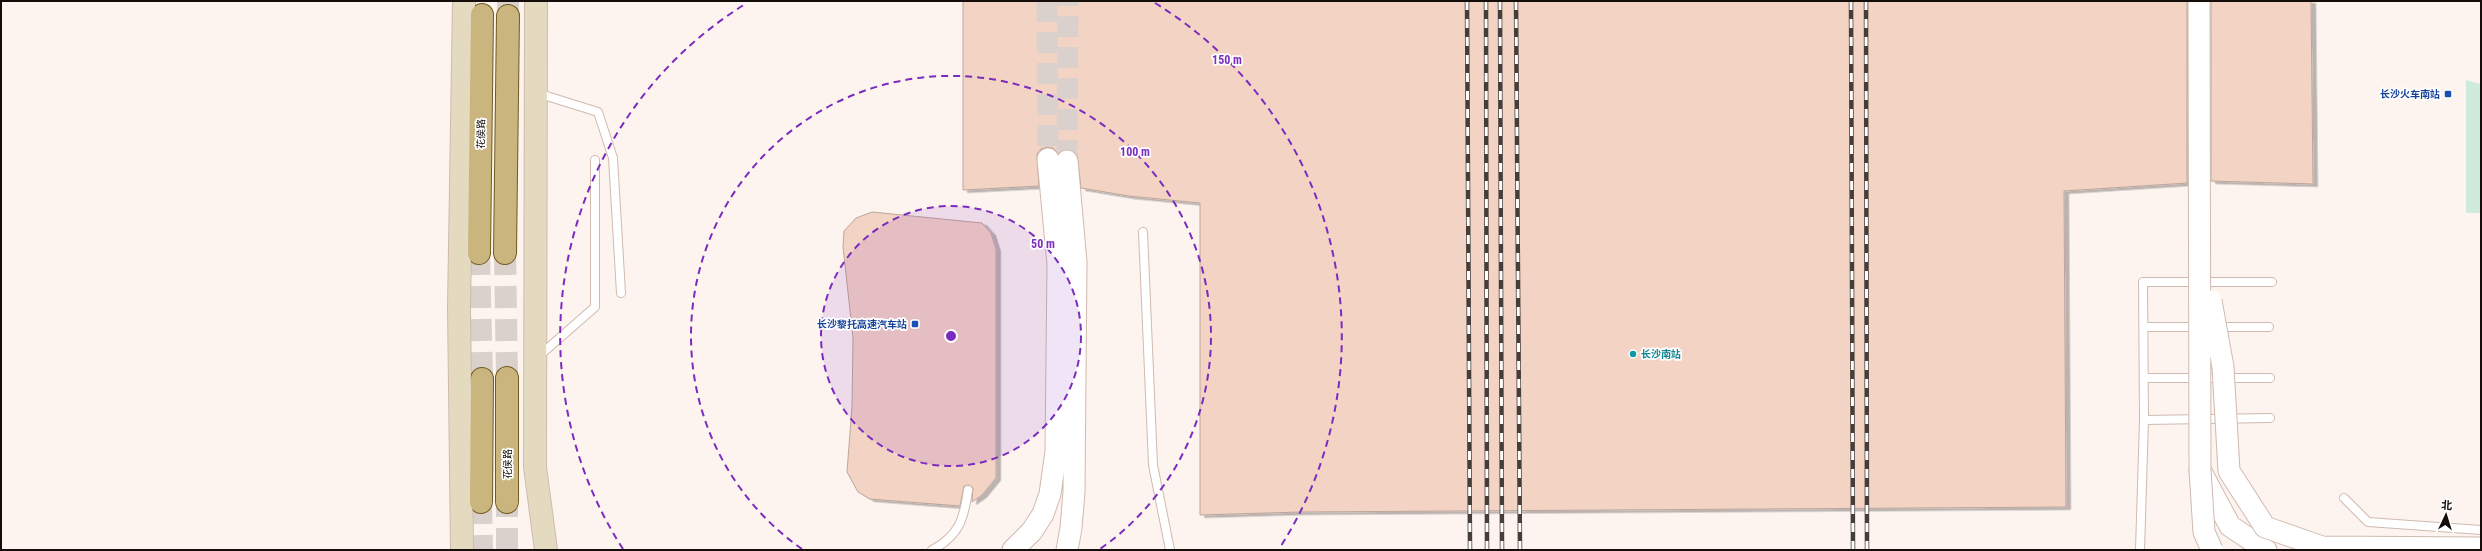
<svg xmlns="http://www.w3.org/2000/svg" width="2482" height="551" viewBox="0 0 2482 551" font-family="'Roboto Condensed','Noto Sans SC',sans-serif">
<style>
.green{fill:#cfebdd}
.building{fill:#f3d3c3;stroke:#bca69b;filter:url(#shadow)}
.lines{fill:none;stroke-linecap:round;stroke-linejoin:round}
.tertiary-tunnel{stroke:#dad1cc;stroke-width:21;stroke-dasharray:21 10;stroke-linecap:butt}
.primary-tunnel{stroke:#dad1cc;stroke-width:22;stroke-dasharray:22 11;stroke-linecap:butt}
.service-casing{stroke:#d0baaf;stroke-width:10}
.tertiary-casing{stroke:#d0baaf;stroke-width:23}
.secondary-casing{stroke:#d0baaf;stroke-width:24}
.primary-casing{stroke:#735a1e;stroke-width:24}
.service{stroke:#fff;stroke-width:8}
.tertiary{stroke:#fff;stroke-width:21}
.secondary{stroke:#e4dabf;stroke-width:22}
.primary{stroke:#cab57f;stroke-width:22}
.rail-casing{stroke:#443d39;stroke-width:4.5}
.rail{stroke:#fff;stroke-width:3;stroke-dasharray:9;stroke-linecap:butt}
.tertiary-bridge-casing{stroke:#d0baaf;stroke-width:23;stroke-linecap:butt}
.tertiary-bridge{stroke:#fff;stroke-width:21}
.ring{fill:none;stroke:#7b2cbf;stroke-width:2;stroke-dasharray:7 5}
.transit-dot{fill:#1a4fb4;stroke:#fff;stroke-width:1.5}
.culture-dot{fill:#0f9aa8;stroke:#fff;stroke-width:1.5}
.labels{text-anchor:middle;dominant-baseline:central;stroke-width:3.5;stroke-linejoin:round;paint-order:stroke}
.transit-label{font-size:10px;font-weight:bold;fill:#164399;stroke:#fff;text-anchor:end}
.street-label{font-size:10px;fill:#140d09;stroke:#fff}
.culture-label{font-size:10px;font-weight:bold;fill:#0d838f;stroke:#fff;text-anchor:start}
.centre{fill:#7b2cbf;stroke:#fff;stroke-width:2}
.ring-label{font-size:12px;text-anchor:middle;font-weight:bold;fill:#7b2cbf;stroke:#fff;stroke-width:3.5;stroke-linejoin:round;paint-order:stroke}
</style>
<defs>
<filter id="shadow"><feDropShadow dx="4.5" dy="2.5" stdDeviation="0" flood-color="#0004"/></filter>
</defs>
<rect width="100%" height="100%" fill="#fdf4ef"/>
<path class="green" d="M 2466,80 L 2481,84 L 2481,213 L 2466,213 Z"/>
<path class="building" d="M 963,1 L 2187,1 L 2187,183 L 2064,191 L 2066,507 L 1300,512 L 1200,515 L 1200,203 L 1129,196 L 1081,188 L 1077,154 L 1066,149 L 1058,153 L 1053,148 L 1047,147 L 1041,149 L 1037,154 L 1039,186 L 963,190 Z
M 2211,1 L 2311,1 L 2313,184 L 2211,181 Z
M 872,212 L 982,223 L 991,233 L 996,249 L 996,478 L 982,495 L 972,502 L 973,488 L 969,485 L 964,486 L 960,506 L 870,499 L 858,492 L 847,472 L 852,406 L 853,338 L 843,247 L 844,231 L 856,218 Z"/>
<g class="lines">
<path class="tertiary-tunnel" d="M 1047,1 L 1048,159
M 1067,161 L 1068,1"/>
<path class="primary-tunnel" d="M 508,1 L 508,16
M 479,253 L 482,379
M 505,253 L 507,378
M 481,502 L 482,550
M 507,550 L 507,502"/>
<defs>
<path id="service" d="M 537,93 L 598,112 L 613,158 L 621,293
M 1143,232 L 1153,465 L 1170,550
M 2144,327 L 2200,327
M 2215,327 L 2269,327
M 539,356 L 595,307 L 595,160
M 2144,378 L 2270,378
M 2144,420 L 2270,418
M 2344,498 L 2368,522 L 2481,530
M 932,550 C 959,536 964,519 968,490
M 2140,550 L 2144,420 L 2143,282 L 2272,282"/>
<path id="tertiary" d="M 2200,470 L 2230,526 L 2266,550
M 1013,550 L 1032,531 L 1043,514 L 1050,494 L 1056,452 L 1058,264 L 1048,159
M 1067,550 L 1071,528 L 1074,492 L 1076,262 L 1067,161"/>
<path id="secondary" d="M 536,1 L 535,467 L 546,550
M 462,550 L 459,308 L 464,1"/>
<path id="primary" d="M 479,253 L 482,15
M 505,253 L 508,16
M 507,378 L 507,502
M 481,502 L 482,379"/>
</defs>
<use href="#service" class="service-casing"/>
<use href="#tertiary" class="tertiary-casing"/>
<use href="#secondary" class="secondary-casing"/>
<use href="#primary" class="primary-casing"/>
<use href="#service" class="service"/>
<use href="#tertiary" class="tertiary"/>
<use href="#secondary" class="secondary"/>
<use href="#primary" class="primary"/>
<defs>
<path id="rail" d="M 1467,1 L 1470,550
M 1486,1 L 1487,550
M 1500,1 L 1502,550
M 1516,1 L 1520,550
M 1851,1 L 1853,550
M 1866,1 L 1867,550"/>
</defs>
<use href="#rail" class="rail-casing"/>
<use href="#rail" class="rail"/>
<defs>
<path id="tertiary-bridge" d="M 2199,1 L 2200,470 L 2204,532 L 2212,550
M 2211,301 L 2223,367 L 2229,471 L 2265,527 L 2322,547 L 2481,548"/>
</defs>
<use href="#tertiary-bridge" class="tertiary-bridge-casing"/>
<use href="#tertiary-bridge" class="tertiary-bridge"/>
</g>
<circle cx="951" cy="336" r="130" fill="#7b2cbf" fill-opacity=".12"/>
<g class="ring">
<circle cx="951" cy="336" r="130"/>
<path d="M802 549A260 260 0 1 1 1100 549"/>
<path d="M623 549A391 391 0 0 1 747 3M1155 3A391 391 0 0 1 1279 549"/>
</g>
<g class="transit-dot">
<rect x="2444" y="90" width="8" height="8" rx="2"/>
<rect x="911" y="320" width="8" height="8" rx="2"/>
</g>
<circle class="culture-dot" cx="1633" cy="354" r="4"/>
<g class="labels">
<g class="transit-label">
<text x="2440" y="94">长沙火车南站</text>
<text x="907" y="324">长沙黎托高速汽车站</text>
</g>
<g class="street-label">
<text transform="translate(481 134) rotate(-89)">花侯路</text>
<text transform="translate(507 464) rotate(-90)">花侯路</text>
</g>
<g class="culture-label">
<text x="1641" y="354">长沙南站</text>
</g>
</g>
<circle cx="951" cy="336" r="6" class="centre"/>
<g class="ring-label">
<text x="1227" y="64">150 m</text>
<text x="1135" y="156">100 m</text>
<text x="1043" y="248">50 m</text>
</g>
<rect width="2482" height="551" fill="none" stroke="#140d09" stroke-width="4"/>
<g transform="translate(2446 515) rotate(4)" stroke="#ffffff" stroke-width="3" paint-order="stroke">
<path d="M0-3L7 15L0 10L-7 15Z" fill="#140d09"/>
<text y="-6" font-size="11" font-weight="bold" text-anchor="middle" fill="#140d09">北</text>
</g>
</svg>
